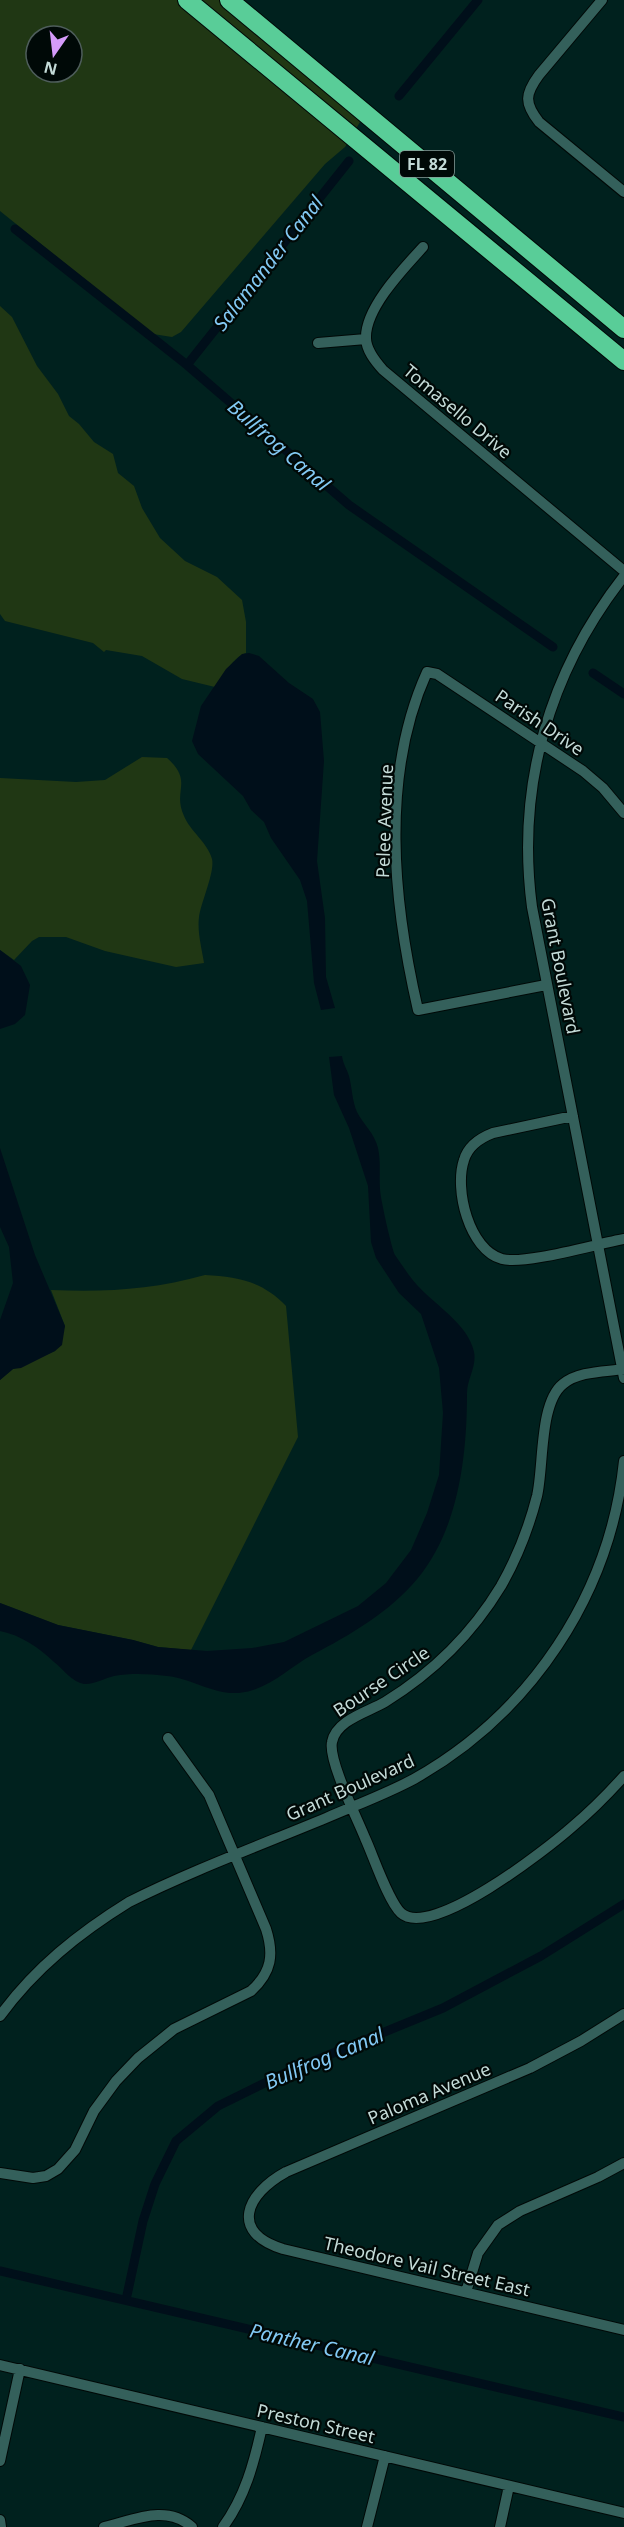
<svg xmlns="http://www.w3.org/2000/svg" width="624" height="2527" viewBox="0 0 624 2527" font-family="'Noto Sans',sans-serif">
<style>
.green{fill:#203714;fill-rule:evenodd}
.water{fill:#000f1a}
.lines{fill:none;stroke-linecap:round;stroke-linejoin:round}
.canal{stroke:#000f1a;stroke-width:9}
.street-casing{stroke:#000907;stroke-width:12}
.highway-casing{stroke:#000907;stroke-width:20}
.street{stroke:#34605b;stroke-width:10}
.highway{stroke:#59cd98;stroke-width:18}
.labels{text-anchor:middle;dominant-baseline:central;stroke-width:4.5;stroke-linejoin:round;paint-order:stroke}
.shield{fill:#000907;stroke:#899c99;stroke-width:1.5}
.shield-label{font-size:16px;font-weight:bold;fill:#c4dbd8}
.street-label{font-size:18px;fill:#c4dbd8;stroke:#000907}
.water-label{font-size:20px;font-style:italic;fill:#82c9f4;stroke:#000907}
</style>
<rect width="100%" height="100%" fill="#00211e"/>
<path class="green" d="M 0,0 L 179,0 L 349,141 L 345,147 L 325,164 L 181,332 L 172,337 L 153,334 L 0,211 ZM 36,36 L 72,36 L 72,72 L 36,72 Z
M 195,0 L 221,0 L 363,117 L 354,132 Z
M 0,306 L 12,317 L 37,366 L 58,394 L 69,416 L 79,424 L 94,442 L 113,454 L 118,473 L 134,486 L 142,508 L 160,538 L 185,561 L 217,577 L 242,600 L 246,622 L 246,653 C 231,658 225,676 215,687 L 182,679 L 142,656 L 106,650 L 104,652 L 93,643 L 5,621 L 0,614 Z
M 142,757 L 167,758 C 194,782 172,790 184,816 C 190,831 208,843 212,859 C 215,872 201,902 199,917 C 197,932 202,949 204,963 L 176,967 L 105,951 L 66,937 L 39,937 L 32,941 L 14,960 L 0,950 L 0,778 L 76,782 L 105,780 Z
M 205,1275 C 238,1277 262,1281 286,1306 L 298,1437 L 191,1650 L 158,1647 L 133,1640 L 58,1625 L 0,1603 L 0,1380 L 13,1369 L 55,1351 L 65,1326 L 51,1290 C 106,1292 152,1290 205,1275 Z"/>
<path class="water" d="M 249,653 L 259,656 L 289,683 L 313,699 L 320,712 L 324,761 L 317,861 L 325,918 L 326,977 L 335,1008 L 321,1010 L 314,983 L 307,901 L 300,880 L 271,838 L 264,822 L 251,810 L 243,796 L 198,754 L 192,741 L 201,706 L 226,669 L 242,654 Z
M 0,950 L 21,966 L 30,985 L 25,1015 L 15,1024 L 0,1029 Z
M 342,1056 C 343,1064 347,1069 349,1076 C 352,1087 352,1101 357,1112 C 363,1124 375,1134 378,1148 C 381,1162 379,1175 380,1189 C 380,1197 392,1250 395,1255 C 402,1265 409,1276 417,1285 C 434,1304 469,1325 474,1352 C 477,1366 467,1379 467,1393 C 467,1455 459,1528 418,1578 C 390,1612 350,1635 312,1655 C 292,1666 275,1683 253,1690 C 220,1701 197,1679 167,1676 C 149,1674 132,1673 114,1676 C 105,1678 93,1685 84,1684 C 72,1682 63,1669 54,1662 C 39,1648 21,1635 0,1631 L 0,1603 L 58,1625 L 133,1640 L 158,1647 L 207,1651 L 252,1648 L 284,1642 L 358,1606 L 386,1583 L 411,1550 L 427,1513 L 439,1475 L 443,1413 L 439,1368 L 421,1314 L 399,1293 L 376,1258 L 371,1242 L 368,1186 L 349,1128 L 334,1095 L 329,1057 Z
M 0,1148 L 35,1255 L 65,1326 L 62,1345 L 55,1351 L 21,1368 L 13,1369 L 0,1380 L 0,1320 L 13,1283 L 9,1247 L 0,1227 Z"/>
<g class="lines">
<path class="canal" d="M 399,96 L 478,0
M 15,229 L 187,365 L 349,505 L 553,647
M 187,365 L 349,161
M 593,673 L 624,694
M 0,2271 L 624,2417
M 126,2300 L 143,2221 L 155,2184 L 176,2141 L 218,2106 L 287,2072 L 443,2008 L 541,1956 L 624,1904"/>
<defs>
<path id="street" d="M 602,0 L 539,75 C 525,94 524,103 539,122 L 624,192
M 423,247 C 404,268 365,308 366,338 C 366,350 375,361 383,370 L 624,571
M 318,343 L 366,339
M 624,576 C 549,672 516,786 532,907 L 624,1378
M 546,985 L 418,1010 C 393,902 380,776 427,672 L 437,674 L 583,771 L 603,788 L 624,813
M 573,1116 L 493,1133 C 480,1138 468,1146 464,1160 C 454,1189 469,1250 502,1259 C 525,1265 596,1244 624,1239
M 624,1369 C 604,1372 579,1371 563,1384 C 539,1403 544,1466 537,1496 C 529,1527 517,1558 501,1586 C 472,1634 432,1673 385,1702 C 368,1712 336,1720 332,1742 C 328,1760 357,1818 365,1838 C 373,1855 388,1901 401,1913 C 431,1940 547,1849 572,1827 C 591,1811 608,1794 624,1776
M 624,2014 L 581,2041 L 530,2068 L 286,2172 C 246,2194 229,2232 283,2249 L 624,2330
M 0,2016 C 35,1968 79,1933 129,1902 C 193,1870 261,1845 326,1818 C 356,1805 386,1794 414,1779 C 531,1713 610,1595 624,1461
M 0,2173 L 33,2178 L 46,2176 L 58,2169 L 75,2150 L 94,2111 L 116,2081 L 138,2058 L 174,2029 L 251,1991 C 272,1972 274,1954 266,1929 L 209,1795 L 168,1738
M 466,2292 L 478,2253 L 498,2225 L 520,2211 L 598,2177 L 624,2163
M 0,2365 L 624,2513
M 0,2461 L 20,2369
M 0,2520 L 1,2527
M 104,2527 C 134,2520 166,2504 192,2527
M 223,2527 C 245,2497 254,2463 262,2427
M 367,2527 L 385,2456
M 500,2527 L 509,2486"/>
<path id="highway" d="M 187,0 L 624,361
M 229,0 L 624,329"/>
</defs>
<use href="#street" class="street-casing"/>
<use href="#highway" class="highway-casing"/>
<use href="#street" class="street"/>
<use href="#highway" class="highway"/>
</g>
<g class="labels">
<rect class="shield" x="400" y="151" width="54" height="26" rx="4.5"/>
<g class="shield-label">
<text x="427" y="164">FL 82</text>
</g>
<g class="street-label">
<text transform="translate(458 411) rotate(40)">Tomasello Drive</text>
<text transform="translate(540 722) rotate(34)">Parish Drive</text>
<text transform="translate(384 821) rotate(-88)">Pelee Avenue</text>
<text transform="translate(561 966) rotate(79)">Grant Boulevard</text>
<text transform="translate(381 1681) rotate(-34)">Bourse Circle</text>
<text transform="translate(350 1787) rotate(-24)">Grant Boulevard</text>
<text transform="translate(429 2093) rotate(-23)">Paloma Avenue</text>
<text transform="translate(427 2266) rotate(13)">Theodore Vail Street East</text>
<text transform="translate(316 2423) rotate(13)">Preston Street</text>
</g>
<g class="water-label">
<text transform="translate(268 263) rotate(-52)">Salamander Canal</text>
<text transform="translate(279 445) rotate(41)">Bullfrog Canal</text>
<text transform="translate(324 2058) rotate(-23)">Bullfrog Canal</text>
<text transform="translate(312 2344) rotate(13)">Panther Canal</text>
</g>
</g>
<g transform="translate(54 54) rotate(194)"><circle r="28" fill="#000907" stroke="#4e5d5b" stroke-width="1.5"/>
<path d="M0-4.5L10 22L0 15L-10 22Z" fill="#d59bfa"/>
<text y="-9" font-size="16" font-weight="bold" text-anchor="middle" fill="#c4dbd8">N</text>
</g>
</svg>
